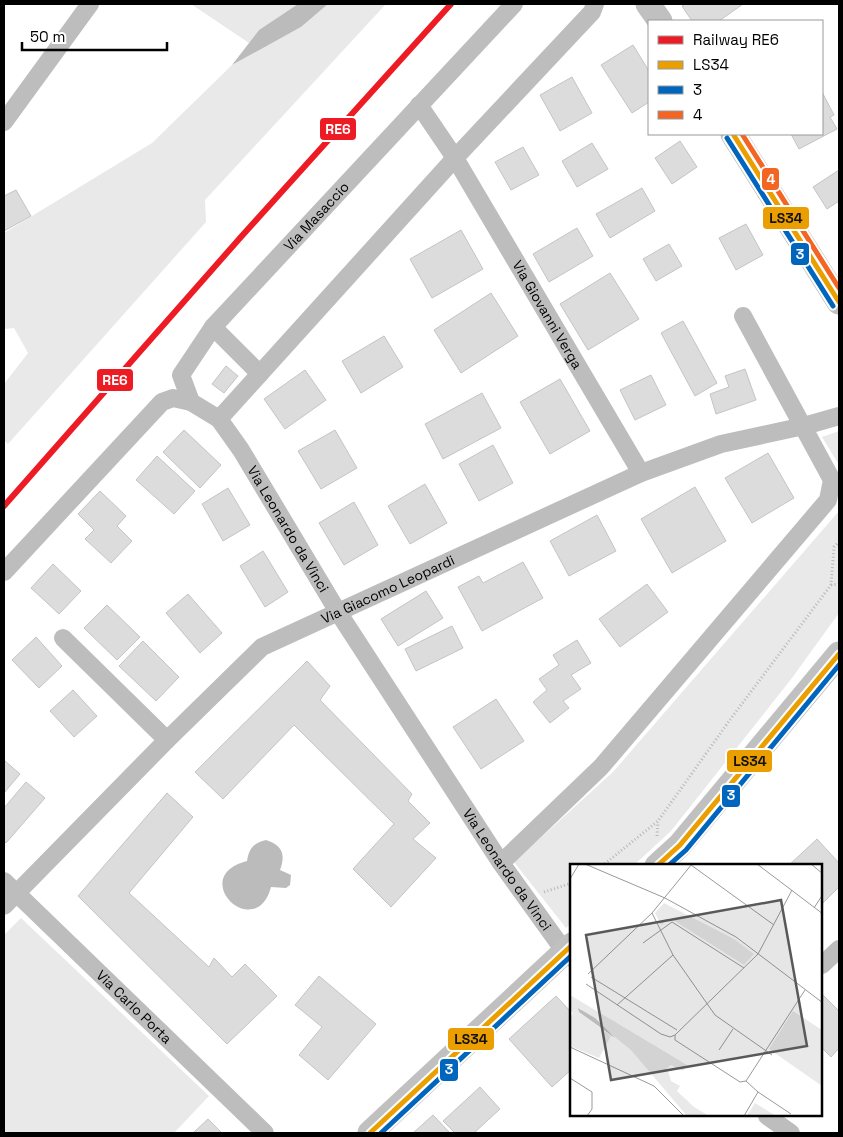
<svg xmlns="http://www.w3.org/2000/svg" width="843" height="1137" viewBox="0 0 843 1137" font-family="'Space Grotesk',sans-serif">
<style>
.green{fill:#e9e9e9}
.water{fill:#bbb}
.building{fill:#dcdcdc;stroke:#c4c4c4}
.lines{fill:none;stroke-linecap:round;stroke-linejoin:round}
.path{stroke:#b8b8b8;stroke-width:3;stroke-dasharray:1 2.5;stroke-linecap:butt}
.street{stroke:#bdbdbd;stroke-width:18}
.secondary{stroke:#c0c0c0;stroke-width:25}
.bus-1-casing{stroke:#fff;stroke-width:9}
.bus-2-casing{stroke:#fff;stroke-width:9}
.bus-3-casing{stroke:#fff;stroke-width:9}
.bus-1{stroke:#eb9e00;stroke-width:5}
.bus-2{stroke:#0065bd;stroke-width:5}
.bus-3{stroke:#f26522;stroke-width:5}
.rail-1-casing{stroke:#fff;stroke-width:10}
.rail-1{stroke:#ed1c24;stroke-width:6}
.labels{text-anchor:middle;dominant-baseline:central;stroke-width:4;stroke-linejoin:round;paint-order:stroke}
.street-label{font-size:14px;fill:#000;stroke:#fff}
.inset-road{fill:none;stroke:#999;stroke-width:1}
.view{fill:#595959;fill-opacity:0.15;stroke:#595959;stroke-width:2.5}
.inset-edge{fill:none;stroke:#000;stroke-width:2.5}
.line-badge{stroke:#fff;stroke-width:2}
.badge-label{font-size:14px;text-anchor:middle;font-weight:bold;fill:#fff}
.pale-badge-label{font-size:14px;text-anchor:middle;font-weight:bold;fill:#111}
</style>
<rect width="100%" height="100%" fill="#fff"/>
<path class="green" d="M 191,4 L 298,4 L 259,30 L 249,43 Z
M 328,4 L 386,4 L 205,200 L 206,222 L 8,444 L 4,440 L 4,384 L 28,353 L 14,328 L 4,329 L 4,233 L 152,143 L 232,65 L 301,27 Z
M 839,431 L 839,465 L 822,437 Z
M 839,511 L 839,613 L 792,678 L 671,831 L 633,866 L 572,866 L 572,923 L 566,928 L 514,862 L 613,772 Z
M 21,918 L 209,1096 L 174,1133 L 4,1133 L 4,935 Z"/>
<path class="water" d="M 298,4 L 328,4 L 301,27 L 232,65 L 259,30 Z
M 266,840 C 282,845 286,854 280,870 L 291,875 L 290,885 L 286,888 L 271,887 C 256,944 186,877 247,861 C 249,848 254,843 266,840 Z"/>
<path class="building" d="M 685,4 L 743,4 L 719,21 L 692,21 L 682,6 Z
M 633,45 L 649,71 L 649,102 L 632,113 L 601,65 Z
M 572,77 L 592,113 L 560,131 L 540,95 Z
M 822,92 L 834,115 L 830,117 L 837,129 L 799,149 L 791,134 L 822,134 Z
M 680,141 L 697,167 L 672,184 L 655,158 Z
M 592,143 L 608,169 L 577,187 L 562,161 Z
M 523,147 L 539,175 L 511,190 L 495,162 Z
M 839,170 L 839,201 L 827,209 L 813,187 Z
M 642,188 L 655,211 L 610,238 L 596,214 Z
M 16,190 L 31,216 L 4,231 L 4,196 Z
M 746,224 L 763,255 L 736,270 L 719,238 Z
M 577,228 L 593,256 L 549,282 L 533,254 Z
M 461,230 L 483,269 L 432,298 L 410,259 Z
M 669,244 L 682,266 L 656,281 L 643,259 Z
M 610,273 L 639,319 L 588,350 L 560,304 Z
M 491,293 L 518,336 L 461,373 L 434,330 Z
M 683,321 L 717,383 L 695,396 L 661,333 Z
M 384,336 L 403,367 L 361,393 L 342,361 Z
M 226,366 L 238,376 L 224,393 L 212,384 Z
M 745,369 L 756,400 L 716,414 L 710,394 L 729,387 L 725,376 Z
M 305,370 L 326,400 L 285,429 L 264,399 Z
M 651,375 L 666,405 L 635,420 L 620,390 Z
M 560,379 L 590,431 L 550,454 L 520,402 Z
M 482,393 L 501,428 L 443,459 L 425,424 Z
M 184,430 L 221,465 L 200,488 L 163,452 Z
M 335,430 L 357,468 L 321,489 L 298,451 Z
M 493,445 L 513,483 L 479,501 L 459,464 Z
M 768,453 L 794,498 L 752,523 L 725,478 Z
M 157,456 L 195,491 L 174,514 L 136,480 Z
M 425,484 L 447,523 L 410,544 L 388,506 Z
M 695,487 L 726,541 L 672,573 L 641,519 Z
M 228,488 L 250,525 L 223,541 L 202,504 Z
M 100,491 L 126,516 L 117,526 L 132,541 L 111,563 L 85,539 L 94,530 L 78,514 Z
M 354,502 L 378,545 L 344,565 L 319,523 Z
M 597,515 L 616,551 L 569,576 L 550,541 Z
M 263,551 L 288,592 L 265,607 L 240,566 Z
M 523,562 L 543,598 L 482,631 L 458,587 L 479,576 L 483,583 Z
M 53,564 L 81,591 L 59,614 L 31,588 Z
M 647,584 L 668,612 L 620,647 L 599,619 Z
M 426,591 L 443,618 L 398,646 L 381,619 Z
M 188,594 L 222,633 L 200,653 L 166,613 Z
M 107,605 L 140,637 L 117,660 L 84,628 Z
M 452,626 L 463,648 L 416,671 L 405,649 Z
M 36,637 L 62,666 L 39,688 L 12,660 Z
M 577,640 L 591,663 L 571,675 L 581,689 L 563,701 L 569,708 L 550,723 L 533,702 L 547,690 L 539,679 L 559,665 L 553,655 Z
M 143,641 L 179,677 L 156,701 L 119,666 Z
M 307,661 L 330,686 L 320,700 L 412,794 L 408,801 L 430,823 L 413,839 L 436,858 L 391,907 L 353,869 L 394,824 L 294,725 L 223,799 L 195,772 Z
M 73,690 L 97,716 L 74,737 L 50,711 Z
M 496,699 L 524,741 L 481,769 L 453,727 Z
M 4,760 L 20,774 L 4,793 Z
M 26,782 L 45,798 L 6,843 L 4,841 L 4,808 Z
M 167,793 L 193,817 L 129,893 L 209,967 L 214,958 L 232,977 L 245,964 L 277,996 L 227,1044 L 78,896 Z
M 817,839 L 839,863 L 839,887 L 822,904 L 822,866 L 788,866 Z
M 319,976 L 376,1024 L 328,1080 L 299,1055 L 322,1027 L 295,1005 Z
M 822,994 L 839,1011 L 839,1048 L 831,1057 L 822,1048 Z
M 556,996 L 572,1013 L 572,1069 L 552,1087 L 509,1039 Z
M 480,1087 L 500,1109 L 474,1133 L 455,1133 L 443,1121 Z
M 433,1115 L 450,1133 L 413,1133 Z
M 208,1119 L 222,1133 L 193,1133 Z"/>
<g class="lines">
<path class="path" d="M 831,585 L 839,584
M 657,836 L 658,822
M 602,866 L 658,821 L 732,717 L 831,585 L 834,547 L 839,542
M 544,892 L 572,883"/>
<g class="street">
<path id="s1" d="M 419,105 L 455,158 L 641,473"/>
<path d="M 4,122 L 90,4"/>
<path d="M 213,327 L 260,374"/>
<path id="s2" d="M 191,402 L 181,375 L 213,327 L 514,4"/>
<path d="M 219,419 L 455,158 L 592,12 L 595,4"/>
<path id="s3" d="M 4,572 L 162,402 L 173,398 L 191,402 L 219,419 L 241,450 L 338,612 L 501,863 L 565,952 L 572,958"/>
<path d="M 63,638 L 167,740"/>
<path d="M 501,863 L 601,767 L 828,500 L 832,480 L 743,316"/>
<path id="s4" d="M 4,881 L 265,1133"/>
<path id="s5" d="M 4,906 L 167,740 L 262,647 L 641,473 L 721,444 L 804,426 L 839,416"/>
<path d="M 822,965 L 839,949"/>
<path d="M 767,1116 L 791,1133"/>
</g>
<path class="secondary" d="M 648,4 L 660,21
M 733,134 L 839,302
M 657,866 L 680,845 L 839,654
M 370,1133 L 572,945"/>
<defs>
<path id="bus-1" d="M 733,134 L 839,302
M 657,866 L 680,845 L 839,654
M 370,1133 L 572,945"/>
<path id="bus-2" d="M 727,138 L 833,306
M 668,866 L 686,850 L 839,665
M 381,1133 L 572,955"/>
<path id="bus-3" d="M 742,134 L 839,288"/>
</defs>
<use href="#bus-1" class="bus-1-casing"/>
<use href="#bus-2" class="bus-2-casing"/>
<use href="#bus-3" class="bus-3-casing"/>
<use href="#bus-1" class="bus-1"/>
<use href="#bus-2" class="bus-2"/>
<use href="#bus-3" class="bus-3"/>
<defs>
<path id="rail-1" d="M 4,506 L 240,238 L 451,4"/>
</defs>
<use href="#rail-1" class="rail-1-casing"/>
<use href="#rail-1" class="rail-1"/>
</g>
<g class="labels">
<g class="street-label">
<text stroke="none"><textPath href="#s2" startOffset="238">Via Masaccio</textPath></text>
<text stroke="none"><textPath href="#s1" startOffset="246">Via Giovanni Verga</textPath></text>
<text stroke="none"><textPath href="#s3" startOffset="425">Via Leonardo da Vinci</textPath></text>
<text stroke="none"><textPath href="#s5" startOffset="504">Via Giacomo Leopardi</textPath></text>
<text stroke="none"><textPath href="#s3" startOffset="830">Via Leonardo da Vinci</textPath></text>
<text stroke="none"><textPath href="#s4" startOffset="181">Via Carlo Porta</textPath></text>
</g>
</g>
<g transform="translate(570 864)">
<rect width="252" height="252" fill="#fff"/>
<path d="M 94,39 L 164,75 L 184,90 L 174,101 L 100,54 L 91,61 L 85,49 ZM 0,131 L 117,201 L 113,207 L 101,201 L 97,204 L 101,217 L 110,222 L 107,227 L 124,243 L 139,252 L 117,252 L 61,186 L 9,144 L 9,148 L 41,172 L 29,194 L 0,182 L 0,153 L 3,149 L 0,146 ZM 223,147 L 252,166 L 252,222 L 199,185 ZM 185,239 L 206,252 L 177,252 Z" fill="#e9e9e9"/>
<path d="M 8,144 L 25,154 L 45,174 L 9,148 Z" fill="#bbb"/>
<path class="inset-road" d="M 15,0 L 95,34 L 166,73 L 253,139M 187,0 L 253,50M 241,0 L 253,10M 121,1 L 204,61M 0,15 L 9,0M 244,44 L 253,30M 82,49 L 103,91 L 145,151 L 202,191M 73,79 L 102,58 L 174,104M 18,110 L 82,49 L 122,0M 21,113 L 107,166M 16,120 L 91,170 L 100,173 L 105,171M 47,141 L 103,91M 0,183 L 84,222 L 114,252M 149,186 L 163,165M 0,214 L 22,228 L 22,245 L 17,252M 176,217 L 170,218 L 105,176 L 105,171 L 188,90 L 222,26M 176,217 L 235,126M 188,228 L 221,250M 174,252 L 188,228 L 176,217"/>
<path class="view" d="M 211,36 L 237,182 L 41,216 L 16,71 Z"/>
<rect width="252" height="252" class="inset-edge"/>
</g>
<g class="line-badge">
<rect x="319" y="117" width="38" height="24" rx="5" fill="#ed1c24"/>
<rect x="761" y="167" width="19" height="24" rx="5" fill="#f26522"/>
<rect x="762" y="206" width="48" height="24" rx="5" fill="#eb9e00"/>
<rect x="790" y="242" width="20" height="24" rx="5" fill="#0065bd"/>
<rect x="96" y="368" width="38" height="24" rx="5" fill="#ed1c24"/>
<rect x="726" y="749" width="47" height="24" rx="5" fill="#eb9e00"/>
<rect x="721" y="784" width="20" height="24" rx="5" fill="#0065bd"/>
<rect x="447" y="1027" width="48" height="24" rx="5" fill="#eb9e00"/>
<rect x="439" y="1058" width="20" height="24" rx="5" fill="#0065bd"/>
</g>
<g class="badge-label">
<text x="338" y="134">RE6</text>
<text x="771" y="184">4</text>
<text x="800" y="259">3</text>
<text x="115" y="385">RE6</text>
<text x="731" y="800">3</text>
<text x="449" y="1074">3</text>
</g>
<g class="pale-badge-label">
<text x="786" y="223">LS34</text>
<text x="750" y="766">LS34</text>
<text x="471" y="1044">LS34</text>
</g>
<rect width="843" height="1137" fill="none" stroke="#000000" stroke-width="10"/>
<rect x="648" y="20" width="175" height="115" fill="#ffffff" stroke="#999999"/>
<rect x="658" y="36" width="25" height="8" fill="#ed1c24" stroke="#999999"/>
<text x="693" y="45" font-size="15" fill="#000000">Railway RE6</text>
<rect x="658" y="61" width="25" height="8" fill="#eb9e00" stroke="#999999"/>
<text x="693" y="70" font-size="15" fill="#000000">LS34</text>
<rect x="658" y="86" width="25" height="8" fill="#0065bd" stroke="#999999"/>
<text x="693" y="95" font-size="15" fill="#000000">3</text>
<rect x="658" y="111" width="25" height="8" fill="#f26522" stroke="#999999"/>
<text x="693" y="120" font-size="15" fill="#000000">4</text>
<path d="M22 42v8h145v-8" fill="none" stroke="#000000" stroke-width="2.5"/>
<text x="30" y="42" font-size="15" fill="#000000" stroke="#ffffff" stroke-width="4" paint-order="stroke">50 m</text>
</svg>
